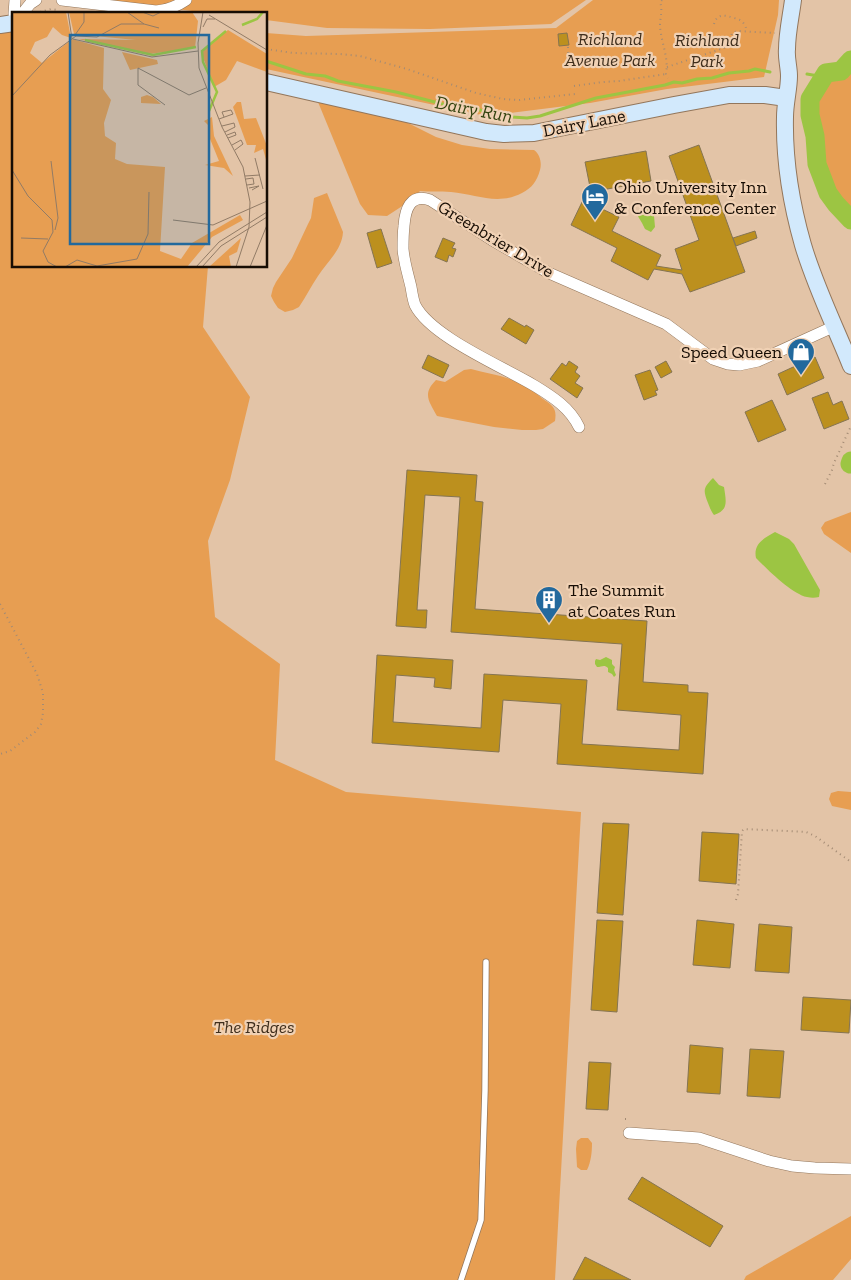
<svg xmlns="http://www.w3.org/2000/svg" width="851" height="1280" viewBox="0 0 851 1280" font-family="'Zilla Slab',serif">
<style>
.green{fill:#e79e52}
.water{fill:#9cc543}
.lines{fill:none;stroke-linecap:round;stroke-linejoin:round}
.stream{stroke:#9cc543;stroke-width:3}
.river{stroke:#9cc543;stroke-width:19}
.building{fill:#bc901e;stroke:#857452}
.lane-casing{stroke:#93765b;stroke-width:7}
.street-casing{stroke:#93765b;stroke-width:12}
.secondary-casing{stroke:#93765b;stroke-width:18}
.path{stroke:#a38b74;stroke-width:2;stroke-dasharray:1 4;stroke-linecap:butt}
.lane{stroke:#fff;stroke-width:5.5}
.street{stroke:#fff;stroke-width:11}
.secondary{stroke:#d2e9fc;stroke-width:16}
.labels{text-anchor:middle;dominant-baseline:central;stroke-width:4.5;stroke-linejoin:round;paint-order:stroke}
.park-label{font-size:18px;font-style:italic;fill:#3f2e1c;stroke:#f0d1b4}
.street-label{font-size:18px;fill:#170d04;stroke:#f0d1b4}
.poi-label{font-size:18px;fill:#170d04;stroke:#f0d1b4;text-anchor:start}
.water-label{font-size:19px;font-style:italic;fill:#33430f;stroke:#f0d1b4}
.inset-river{fill:none;stroke:#9cc543;stroke-width:2.5}
.inset-road{fill:none;stroke:#917b66;stroke-width:1}
.view{fill:#22699d;fill-opacity:0.15;stroke:#22699d;stroke-width:2.5}
.inset-edge{fill:none;stroke:#170d04;stroke-width:2.5}
</style>
<rect width="100%" height="100%" fill="#e3c4a7"/>
<path class="green" d="M 106,0 L 586,0 L 551,24 L 430,29 L 327,28 L 266,20 L 266,14 L 216,14 Z
M 593,0 L 779,0 L 778,15 L 764,77 L 667,89 L 590,103 L 486,116 L 266,69 L 266,33 L 306,36 L 556,28 Z
M 14,23 L 14,266 L 208,266 L 203,327 L 250,397 L 230,480 L 208,541 L 215,617 L 280,664 L 275,760 L 346,792 L 581,812 L 555,1280 L 0,1280 L 0,25 Z
M 851,66 L 851,223 L 829,199 L 820,184 L 814,160 L 806,103 L 812,90 L 822,81 L 834,73 Z
M 318,102 L 398,118 L 436,137 L 462,145 L 490,149 L 534,150 C 540,154 542,163 540,170 C 537,181 532,188 522,193 C 497,206 476,194 451,192 C 440,191 430,192 420,191 L 410,201 L 387,216 L 368,215 L 360,204 Z
M 327,193 L 343,232 C 342,250 327,262 318,276 C 311,286 306,297 299,307 L 293,310 L 285,312 L 278,308 L 274,302 L 271,296 L 273,288 L 276,282 L 292,258 L 308,224 L 311,218 L 314,198 Z
M 471,369 C 489,374 508,376 524,385 C 532,389 537,394 543,399 C 553,406 557,408 555,421 L 543,429 L 536,430 L 522,430 L 494,427 L 437,416 C 429,401 422,394 436,380 L 445,382 L 464,370 Z
M 851,512 L 851,553 L 824,534 L 821,528 L 825,522 Z
M 838,791 L 851,792 L 851,810 L 832,806 L 829,799 L 831,793 Z
M 581,1138 L 588,1138 L 592,1143 C 592,1152 591,1162 587,1170 L 581,1170 L 577,1167 L 576,1149 L 577,1141 Z
M 851,1216 L 851,1259 L 833,1280 L 744,1280 L 746,1276 Z"/>
<path class="water" d="M 642,208 L 649,209 L 654,216 L 655,227 L 651,232 L 645,229 L 642,223 L 636,213 Z
M 713,478 L 719,485 L 724,487 C 726,501 729,510 714,515 C 711,511 710,508 708,503 C 703,490 703,488 713,478 Z
M 775,532 L 789,539 L 794,544 L 820,590 L 819,597 C 815,598 811,598 807,597 C 792,594 767,569 756,558 C 753,544 764,538 775,532 Z
M 606,657 L 612,660 L 612,664 L 615,667 L 614,670 L 616,675 L 614,677 L 612,674 L 608,672 L 608,668 C 604,664 602,667 597,667 L 595,664 L 595,661 L 596,659 L 600,660 Z"/>
<g class="lines">
<path class="stream" d="M 266,61 L 306,74 L 325,76 L 338,81 L 396,92 L 458,108 L 466,107 L 476,109 L 487,112 L 496,116 L 527,118 L 540,116 L 596,98 L 665,85 L 674,82 L 682,83 L 697,79 L 712,78 L 729,73 L 749,71 L 755,69 L 770,72
M 807,74 L 824,77"/>
<path class="river" d="M 851,60 L 841,71 L 826,73 L 810,99 L 810,115 L 815,136 L 817,164 L 828,193 L 836,204 L 851,220
M 850,464 L 851,461"/>
</g>
<path class="building" d="M 567,33 L 569,45 L 559,46 L 558,34 Z
M 699,145 L 745,272 L 690,292 L 682,274 L 654,269 L 648,280 L 611,261 L 617,248 L 571,225 L 583,200 L 619,217 L 612,231 L 661,255 L 656,266 L 682,270 L 675,249 L 699,240 L 669,156 Z
M 646,151 L 651,181 L 591,192 L 585,162 Z
M 381,229 L 392,263 L 377,268 L 367,233 Z
M 755,231 L 757,238 L 736,246 L 733,238 Z
M 443,238 L 455,243 L 452,248 L 456,249 L 453,257 L 449,255 L 447,262 L 435,257 Z
M 509,318 L 525,327 L 526,325 L 534,330 L 526,344 L 501,329 Z
M 428,355 L 449,365 L 443,378 L 422,368 Z
M 815,357 L 824,378 L 787,395 L 778,374 Z
M 569,361 L 578,367 L 575,372 L 580,376 L 575,383 L 583,388 L 577,398 L 550,379 L 562,363 L 566,366 Z
M 666,361 L 672,372 L 661,378 L 655,367 Z
M 650,370 L 658,390 L 655,391 L 657,395 L 644,400 L 635,375 Z
M 828,392 L 833,405 L 842,401 L 849,419 L 824,429 L 812,398 Z
M 772,400 L 786,430 L 758,442 L 745,412 Z
M 407,470 L 477,475 L 475,501 L 483,502 L 475,609 L 647,621 L 643,682 L 688,685 L 688,692 L 708,693 L 703,774 L 557,764 L 561,704 L 503,700 L 499,752 L 372,743 L 377,655 L 453,660 L 451,689 L 434,687 L 435,678 L 396,675 L 393,722 L 481,728 L 484,674 L 587,680 L 582,744 L 679,750 L 681,715 L 617,710 L 622,644 L 451,632 L 460,497 L 425,495 L 417,610 L 427,610 L 426,628 L 396,626 Z
M 603,823 L 629,824 L 623,915 L 597,913 Z
M 702,832 L 739,834 L 736,884 L 699,881 Z
M 597,920 L 623,921 L 617,1012 L 591,1010 Z
M 697,920 L 734,924 L 730,968 L 693,965 Z
M 759,924 L 792,927 L 789,973 L 755,971 Z
M 803,997 L 851,1000 L 849,1033 L 801,1030 Z
M 690,1045 L 723,1048 L 720,1094 L 687,1092 Z
M 750,1049 L 784,1051 L 780,1098 L 747,1096 Z
M 589,1062 L 611,1063 L 608,1110 L 586,1109 Z
M 642,1177 L 723,1226 L 710,1247 L 628,1199 Z
M 585,1257 L 631,1280 L 573,1280 Z"/>
<g class="lines">
<defs>
<path id="lane" d="M 461,1280 L 481,1220 L 485,1090 L 486,962"/>
<path id="street" d="M 62,0 L 156,11 C 168,10 176,7 186,0
M 14,14 L 15,0
M 22,14 L 30,4 L 36,0
M 579,427 C 570,408 553,397 535,386 C 504,367 431,337 415,305 C 413,300 412,293 411,287 C 408,274 404,262 403,249 C 403,242 403,234 404,226 C 405,210 410,193 430,200 L 492,240 L 549,273 L 666,324 L 713,359 L 728,364 L 739,365 L 758,361 L 835,326
M 629,1133 L 699,1138 L 769,1161 L 792,1166 L 815,1168 L 851,1169"/>
<path id="secondary" d="M 793,0 C 791,16 787,33 787,49 C 786,58 789,67 789,76 C 789,89 785,103 785,117 C 784,161 791,203 803,245 C 815,286 835,326 851,366
M 0,25 L 14,23
M 266,82 L 486,132 L 504,134 L 534,133 L 674,105 L 729,95 L 765,95 L 786,98"/>
</defs>
<use href="#lane" class="lane-casing"/>
<use href="#street" class="street-casing"/>
<use href="#secondary" class="secondary-casing"/>
<path class="path" d="M 662,0 L 660,2 C 663,10 660,17 660,26 C 661,42 669,58 666,74 L 668,78
M 40,12 L 51,9 L 57,10
M 714,24 C 717,13 725,15 734,18 C 738,19 742,20 744,24 C 746,27 746,28 746,31
M 568,47 L 569,65
M 266,49 L 293,53 L 340,54 L 360,56 L 407,69 L 476,93 L 503,99 L 519,100 L 575,94
M 667,67 L 724,48 L 722,40 L 731,37 L 732,33 L 738,31 L 775,33
M 574,86 L 603,82 L 619,81 L 666,74
M 825,484 L 832,470 L 834,463 L 851,426
M 0,604 L 37,674 L 43,693 L 43,713 L 41,724 L 35,732 L 10,751 L 0,754
M 736,900 L 738,894 L 742,831 L 744,829 L 806,832 L 815,836 L 851,862
M 625,1119 L 630,1119"/>
<use href="#lane" class="lane"/>
<use href="#street" class="street"/>
<use href="#secondary" class="secondary"/>
</g>
<defs>
<symbol id="hotel-pin" viewBox="-11 -11 22 30"><path d="M0 17L-7.5 6A9.5 9.5 0 1 1 7.5 6Z" fill="#22699d" stroke="#f0d1b4"/><path d="M-6-4.5h1.5V1H6V5H4.5V3h-9V5H-6ZM-4 0a1.8 1.8 0 1 1 3.6 0ZM.5 0V-2.5h3Q6-2.5 6 0Z" fill="#fff"/></symbol>
<symbol id="shop-pin" viewBox="-11 -11 22 30"><path d="M0 17L-7.5 6A9.5 9.5 0 1 1 7.5 6Z" fill="#22699d" stroke="#f0d1b4"/><path d="M-5-2.5h2.3a2.7 3.5 0 0 1 5.4 0H5L5.5 6h-11ZM-1.5-2.5h3a1.5 2.3 0 0 0-3 0Z" fill="#fff"/></symbol>
<symbol id="building-pin" viewBox="-11 -11 22 30"><path d="M0 17L-7.5 6A9.5 9.5 0 1 1 7.5 6Z" fill="#22699d" stroke="#f0d1b4"/><path d="M-4-6H4V6H1V3H-1V6H-4ZM-2.5-4.3h1.7v1.8h-1.7ZM.8-4.3h1.7v1.8H.8ZM-2.5-1h1.7V.8h-1.7ZM.8-1h1.7V.8H.8Z" fill="#fff"/></symbol>
</defs>
<g fill-rule="evenodd">
<use href="#hotel-pin" x="579" y="181" width="32" height="43"/>
<use href="#shop-pin" x="785" y="336" width="32" height="43"/>
<use href="#building-pin" x="533" y="584" width="32" height="43"/>
</g>
<g class="labels">
<g class="park-label">
<text x="610" y="39">Richland<tspan x="610" dy="21">Avenue Park</tspan></text>
<text x="707" y="40">Richland<tspan x="707" dy="21">Park</tspan></text>
<text x="254" y="1027">The Ridges</text>
</g>
<g class="street-label">
<text transform="translate(584 123) rotate(-11)">Dairy Lane</text>
<text transform="translate(496 239) rotate(31)">Greenbrier Drive</text>
</g>
<g class="poi-label">
<text x="614" y="187">Ohio University Inn<tspan x="614" dy="21">&amp; Conference Center</tspan></text>
<text x="782" y="352" text-anchor="end">Speed Queen</text>
<text x="568" y="590">The Summit<tspan x="568" dy="21">at Coates Run</tspan></text>
</g>
<g class="water-label">
<text transform="translate(474 109) rotate(11)">Dairy Run</text>
</g>
</g>
<g transform="translate(12 12)">
<rect width="255" height="255" fill="#e3c4a7"/>
<path d="M 0,0 L 54,0 L 59,26 L 50,23 L 41,15 L 35,25 L 23,30 L 18,41 L 30,51 L 60,27 L 92,36 L 91,77 L 99,88 L 92,111 L 93,124 L 104,131 L 103,147 L 115,152 L 153,155 L 148,239 L 169,247 L 180,231 L 228,203 L 231,208 L 200,225 L 175,255 L 0,255 ZM 57,0 L 180,0 L 186,9 L 183,36 L 137,42 L 66,27 L 124,28 L 62,22 ZM 216,18 L 255,42 L 255,60 L 225,49 L 214,68 L 202,75 L 189,40 ZM 110,40 L 145,48 L 146,52 L 118,58 ZM 135,83 L 141,85 L 149,92 L 129,91 L 129,85 ZM 225,90 L 229,90 L 232,107 L 244,106 L 255,134 L 255,151 L 251,137 L 242,141 L 244,133 L 235,133 L 221,95 ZM 200,105 L 202,124 L 221,164 L 212,156 L 193,153 L 207,149 L 196,122 L 198,115 L 192,109 ZM 229,226 L 225,240 L 217,244 L 219,255 L 197,255 Z" fill="#e79e52"/>
<path class="inset-river" d="M 230,13 L 245,7 L 251,0M 73,28 L 141,43 L 184,35M 197,99 L 205,80 L 191,50 L 190,39 L 214,19"/>
<path class="inset-road" d="M 56,0 L 60,27M 115,0 L 132,12 L 147,16M 130,0 L 141,4 L 149,0M 191,0 L 186,31 L 187,56 L 210,115 L 231,155 L 238,190 L 237,215 L 224,255M 197,3 L 255,38M 191,15 L 195,7 L 203,7M 63,23 L 72,10 L 72,0M 61,27 L 140,45 L 186,39M 0,84 L 38,43 L 64,24 L 85,25 L 109,12 L 132,12M 153,93 L 126,73 L 126,56 L 177,83 L 194,76M 207,107 L 221,102 L 219,98 L 210,100 L 212,105M 210,114 L 222,111 L 223,115 L 213,120M 215,123 L 223,120 L 224,123 L 216,126M 220,133 L 229,128 L 231,132 L 223,138M 243,146 L 251,177M 39,149 L 46,206 L 43,218M 0,158 L 16,184 L 40,208 L 41,220 L 31,239 L 36,250 L 45,255M 233,164 L 248,163M 234,167 L 241,166 L 242,172 L 235,173M 237,176 L 247,174 L 240,178M 161,208 L 201,213 L 255,189M 9,226 L 36,227M 53,255 L 65,248 L 85,254 L 125,247 L 136,222 L 137,180M 184,255 L 207,230 L 255,200M 190,255 L 209,234 L 255,205M 238,255 L 255,213"/>
<path class="view" d="M 58,23 L 197,23 L 197,232 L 58,232 Z"/>
<rect width="255" height="255" class="inset-edge"/>
</g>
</svg>
